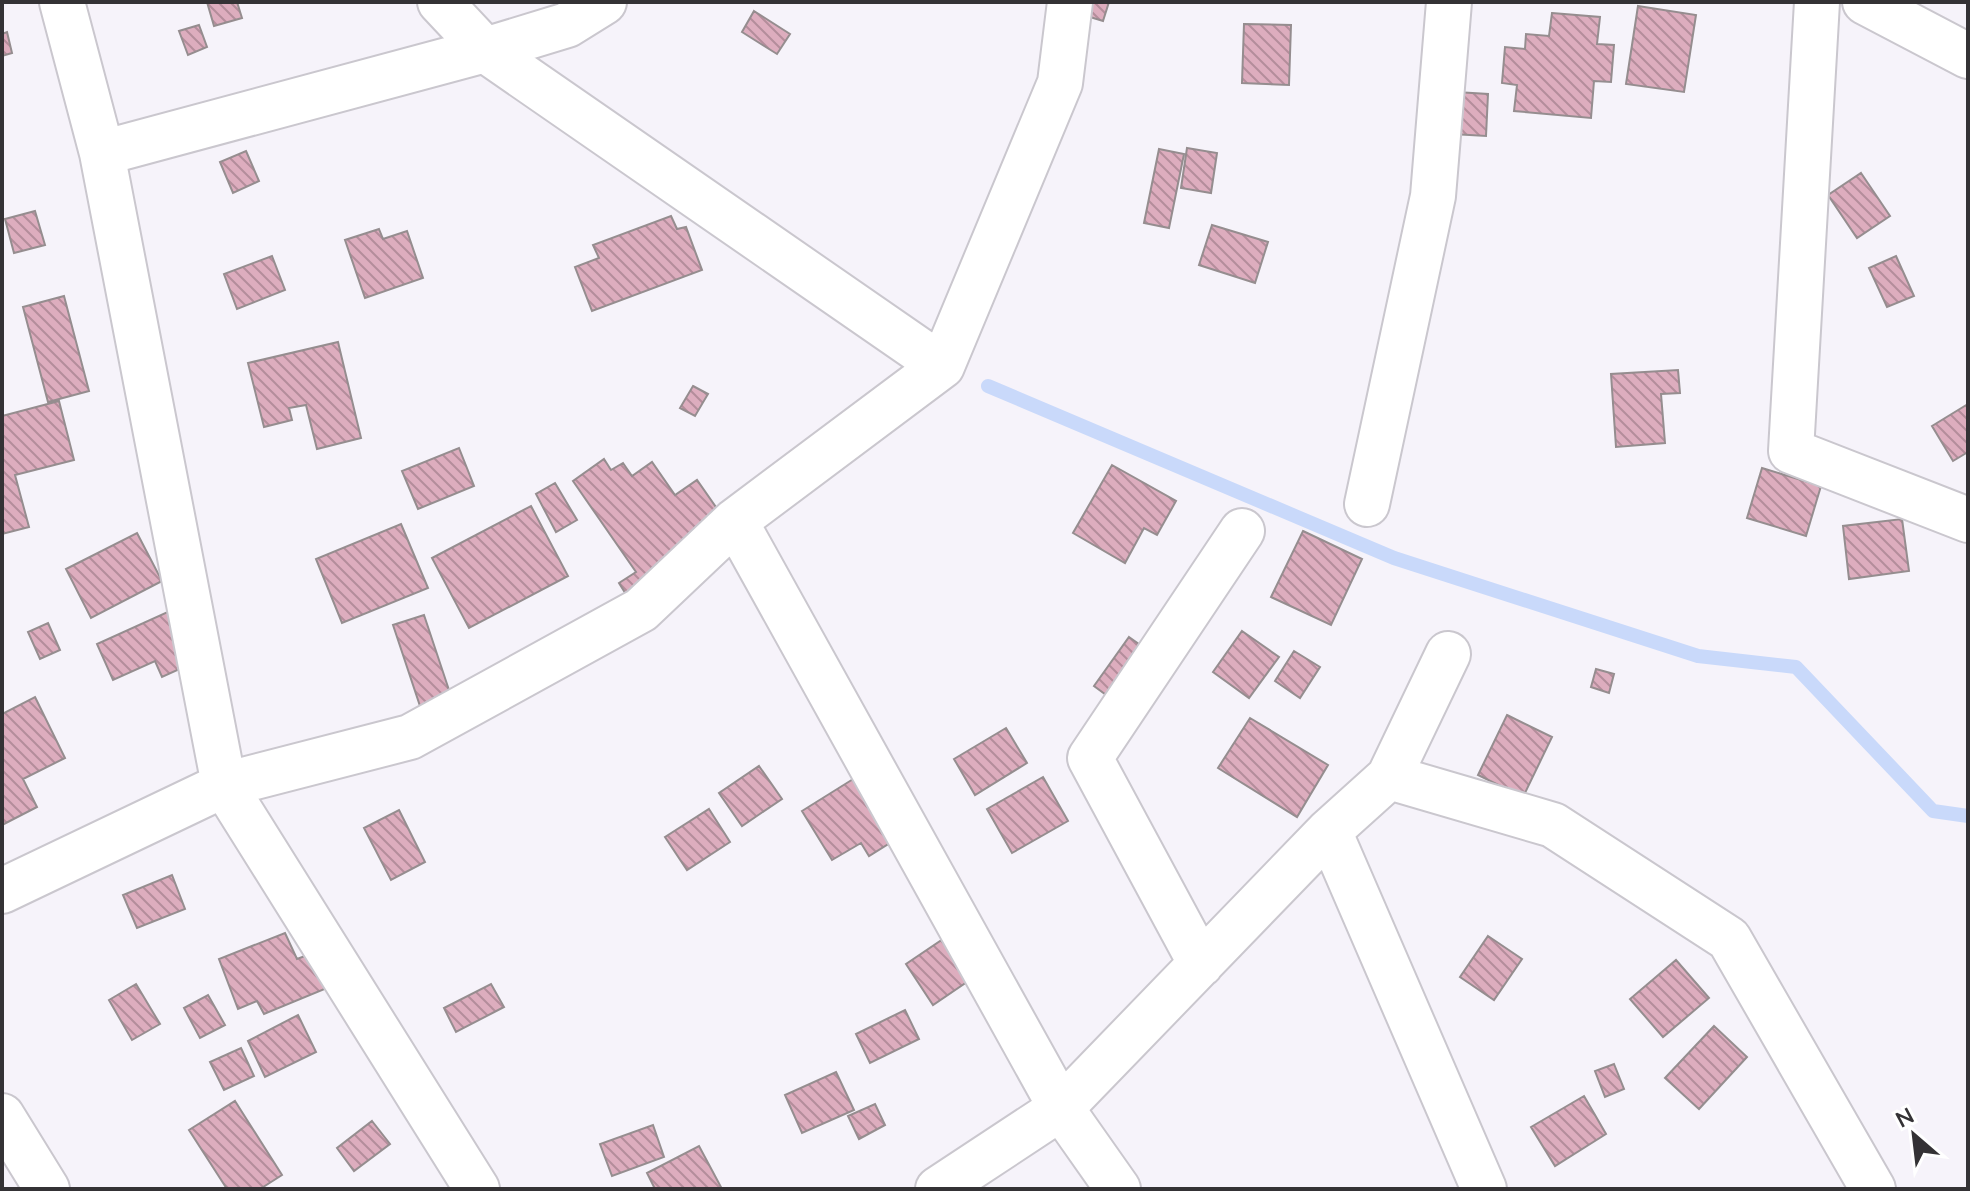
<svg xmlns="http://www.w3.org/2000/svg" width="1970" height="1191" viewBox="0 0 1970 1191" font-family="Mulish,sans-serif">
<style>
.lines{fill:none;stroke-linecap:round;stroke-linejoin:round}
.stream{stroke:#c9d9fa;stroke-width:14}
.building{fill:url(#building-back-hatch);stroke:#958d8f;stroke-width:2}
.minor-casing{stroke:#cac7ce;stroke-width:48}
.minor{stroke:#fff;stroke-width:44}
</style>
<defs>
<pattern id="building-back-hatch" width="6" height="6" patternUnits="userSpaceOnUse" patternTransform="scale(2)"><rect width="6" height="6" fill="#ddadbe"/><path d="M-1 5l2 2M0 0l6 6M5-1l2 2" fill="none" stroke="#b48d9b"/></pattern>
</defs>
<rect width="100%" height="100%" fill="#f6f3fa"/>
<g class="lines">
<path class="stream" d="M 988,386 L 1394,558 L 1698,656 L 1796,667 L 1933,811 L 1968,816"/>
</g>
<path class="building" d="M 207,2 L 237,2 L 242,18 L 214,26 Z
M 1081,2 L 1109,2 L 1103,21 L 1077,13 Z
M 1638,6 L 1696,15 L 1684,92 L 1626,84 Z
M 754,11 L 790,34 L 777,54 L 742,32 Z
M 1552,13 L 1600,17 L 1597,44 L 1614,45 L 1611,82 L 1594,81 L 1591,118 L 1514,111 L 1517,85 L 1502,83 L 1505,47 L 1525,49 L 1526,34 L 1549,36 Z
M 1244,24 L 1291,25 L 1289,85 L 1242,83 Z
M 199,25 L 207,47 L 188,55 L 179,31 Z
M 7,32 L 12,53 L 2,56 L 2,34 Z
M 1456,92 L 1488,94 L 1486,136 L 1453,134 Z
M 1187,148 L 1217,153 L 1211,193 L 1181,188 Z
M 1159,149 L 1184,154 L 1169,228 L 1144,223 Z
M 246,151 L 259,181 L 233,193 L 220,162 Z
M 1861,173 L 1890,216 L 1857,238 L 1828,195 Z
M 35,211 L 45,245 L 14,253 L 5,219 Z
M 671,216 L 677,229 L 686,227 L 702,270 L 592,311 L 575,267 L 599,258 L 593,245 Z
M 1212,225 L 1268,242 L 1255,283 L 1199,265 Z
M 379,229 L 383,239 L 407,231 L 423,278 L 365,298 L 345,240 Z
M 272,256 L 285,290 L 237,309 L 224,274 Z
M 1896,256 L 1914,296 L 1887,307 L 1869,268 Z
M 64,296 L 89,391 L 48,402 L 23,307 Z
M 338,342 L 361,438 L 317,449 L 306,405 L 289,408 L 292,420 L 264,427 L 248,363 Z
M 1678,370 L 1680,393 L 1661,394 L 1665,443 L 1616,447 L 1611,374 Z
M 693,386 L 708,394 L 695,416 L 680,408 Z
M 59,401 L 74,460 L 15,475 L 29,527 L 2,534 L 2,416 Z
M 1968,404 L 1968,452 L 1953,461 L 1932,426 Z
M 459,448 L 474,486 L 418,509 L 402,471 Z
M 604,459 L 611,470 L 623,463 L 632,476 L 652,462 L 675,495 L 697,480 L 725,520 L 642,620 L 619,583 L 636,572 L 573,481 Z
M 1112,465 L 1176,501 L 1157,535 L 1144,528 L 1125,563 L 1073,533 Z
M 1762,468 L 1821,486 L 1806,536 L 1747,518 Z
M 555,483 L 577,520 L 556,532 L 536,494 Z
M 531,506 L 568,576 L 469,628 L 432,558 Z
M 1902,519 L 1909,571 L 1849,579 L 1843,526 Z
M 401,524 L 428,588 L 342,623 L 316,559 Z
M 1303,531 L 1362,559 L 1331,625 L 1271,597 Z
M 137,533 L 162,581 L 91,618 L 66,569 Z
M 172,610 L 195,662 L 162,677 L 155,661 L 113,680 L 97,644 Z
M 424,615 L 453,702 L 422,712 L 393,625 Z
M 48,623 L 60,650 L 40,659 L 28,632 Z
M 1242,631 L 1279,657 L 1249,698 L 1213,672 Z
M 1129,637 L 1163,661 L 1128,711 L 1094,686 Z
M 1294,651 L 1320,667 L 1300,698 L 1275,681 Z
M 1596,669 L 1614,674 L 1609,693 L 1591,687 Z
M 35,697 L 65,758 L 23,779 L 37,807 L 2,825 L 2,714 Z
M 1507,715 L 1552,737 L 1523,797 L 1478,775 Z
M 1250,718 L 1328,765 L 1297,817 L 1218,768 Z
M 1006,728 L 1027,763 L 975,795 L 954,759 Z
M 759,766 L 782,799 L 742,826 L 719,793 Z
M 866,771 L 906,833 L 869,856 L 861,843 L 832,860 L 802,811 Z
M 1043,777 L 1068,821 L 1012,853 L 987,809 Z
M 709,809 L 730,842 L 687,870 L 665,837 Z
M 399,810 L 425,862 L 391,880 L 364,828 Z
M 172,875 L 185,909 L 137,928 L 123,895 Z
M 958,929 L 986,969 L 933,1005 L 906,964 Z
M 285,933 L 297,959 L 313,953 L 327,988 L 264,1014 L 257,1001 L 238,1009 L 219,959 Z
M 1488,936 L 1522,959 L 1494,1000 L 1460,977 Z
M 1676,960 L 1709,998 L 1663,1037 L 1630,999 Z
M 136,984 L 160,1024 L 132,1040 L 109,1000 Z
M 491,984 L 504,1007 L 456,1032 L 444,1008 Z
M 208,995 L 225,1025 L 200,1038 L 184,1008 Z
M 905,1010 L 919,1039 L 870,1063 L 856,1034 Z
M 298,1015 L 316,1052 L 265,1077 L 248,1041 Z
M 1714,1026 L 1747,1057 L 1699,1109 L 1665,1078 Z
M 241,1048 L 254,1076 L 224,1090 L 210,1062 Z
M 1614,1064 L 1624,1089 L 1605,1097 L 1595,1071 Z
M 836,1072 L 854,1110 L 802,1133 L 785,1095 Z
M 1584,1096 L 1606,1134 L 1555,1166 L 1531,1127 Z
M 235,1101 L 282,1175 L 260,1189 L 227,1189 L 189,1130 Z
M 875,1104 L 885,1125 L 859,1139 L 848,1116 Z
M 372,1121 L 390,1144 L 354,1171 L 337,1148 Z
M 653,1125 L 664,1157 L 612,1176 L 600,1144 Z
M 699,1146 L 722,1189 L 655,1189 L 647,1173 Z"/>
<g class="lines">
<defs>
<path id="minor" d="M 62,2 L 102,153 L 224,785 L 477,1189
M 440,2 L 485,50 L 942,366
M 1817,2 L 1791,451 L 1968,520
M 1865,2 L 1968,56
M 102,153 L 485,50 L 567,25 L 604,2
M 1367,504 L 1433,196 L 1449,2
M 735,521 L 1061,1108 L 1329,831 L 1389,777 L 1448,654
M 1389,777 L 1553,825 L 1729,939 L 1873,1189
M 1329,831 L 1484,1189
M 2,891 L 224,785 L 410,737 L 641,610 L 735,521 L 942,366 L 1060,83 L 1070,2
M 1201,964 L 1090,758 L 1242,531
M 2,1116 L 47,1189
M 938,1189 L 1061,1108 L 1118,1189"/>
</defs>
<use href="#minor" class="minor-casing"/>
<use href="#minor" class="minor"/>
</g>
<rect width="1970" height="1191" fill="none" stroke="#343235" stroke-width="8"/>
<g transform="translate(1914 1135) rotate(332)" stroke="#ffffff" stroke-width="6" paint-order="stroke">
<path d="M0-6L14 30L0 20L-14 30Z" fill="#343235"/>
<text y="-12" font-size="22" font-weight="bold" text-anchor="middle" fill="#343235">N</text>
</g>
</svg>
